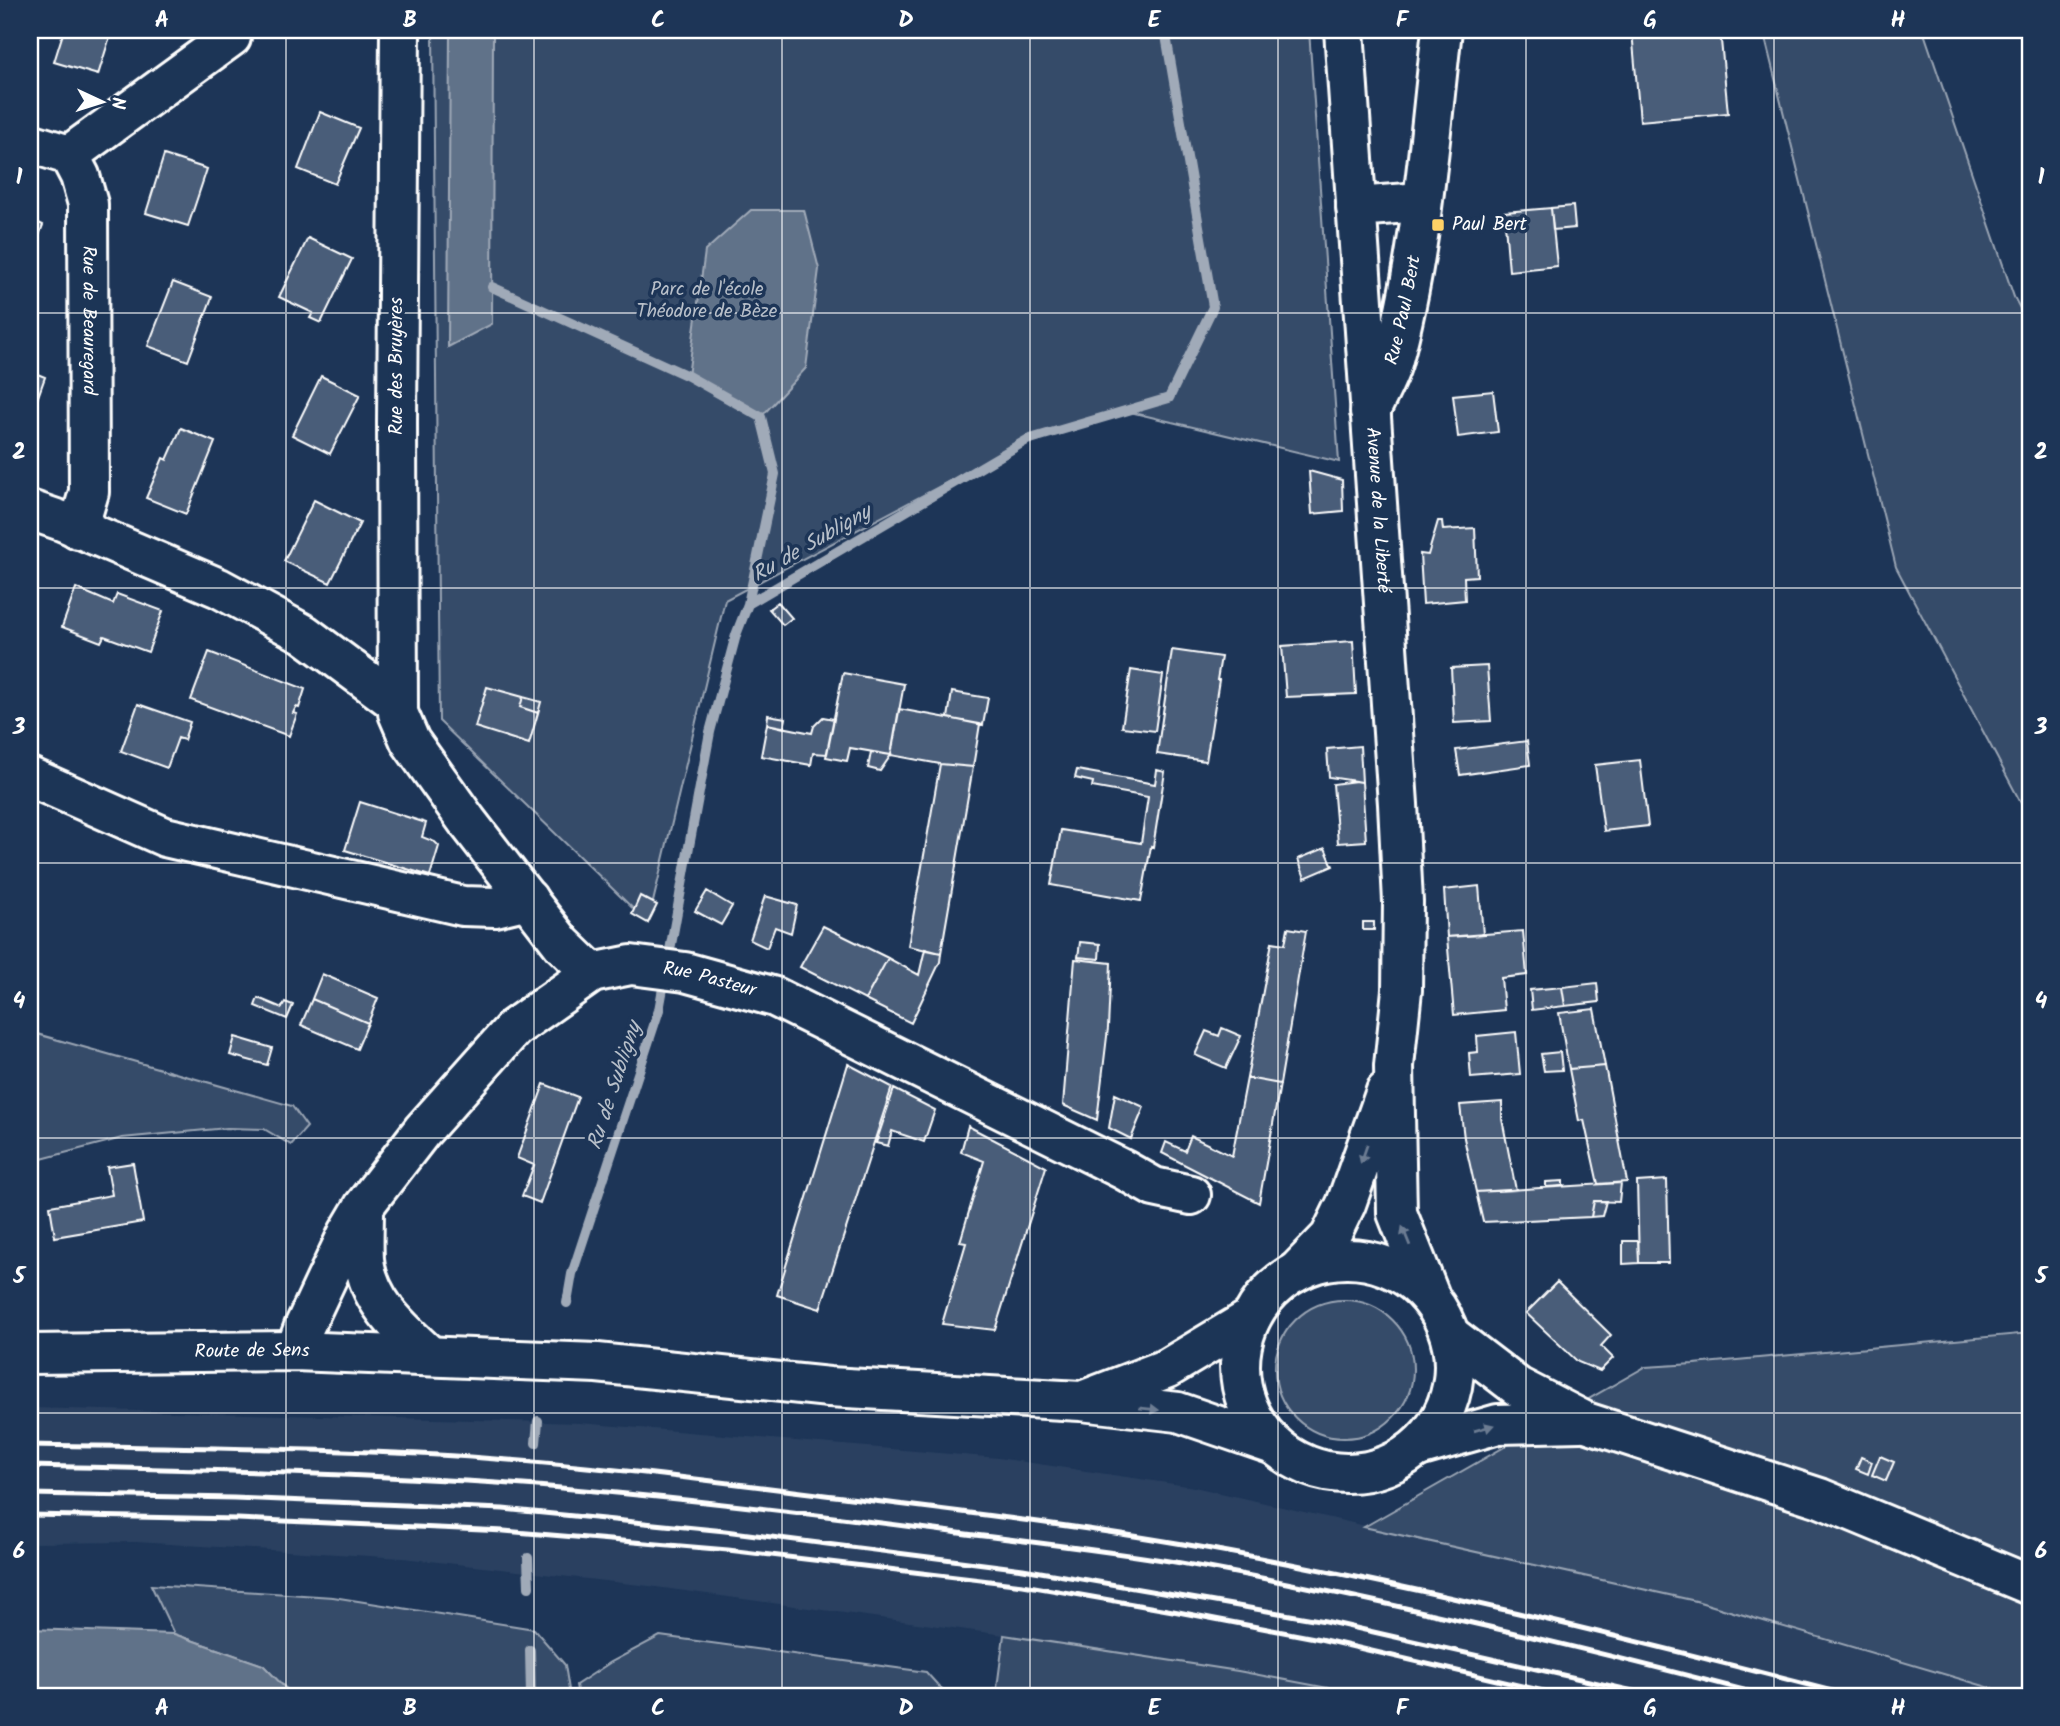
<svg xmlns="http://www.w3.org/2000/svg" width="2060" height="1726" viewBox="0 0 2060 1726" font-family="Kalam,sans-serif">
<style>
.built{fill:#2a4161}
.green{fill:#364b69;stroke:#9aa5b4;stroke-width:2}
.water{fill:#617289;stroke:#a0aab8;stroke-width:2}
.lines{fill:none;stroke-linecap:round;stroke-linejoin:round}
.stream{stroke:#a0aab8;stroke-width:10}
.building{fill:#4a5d79;stroke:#fff;stroke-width:2}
.minor-casing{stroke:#fff;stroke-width:44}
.major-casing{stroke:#fff;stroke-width:44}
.minor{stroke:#1d3557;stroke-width:38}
.major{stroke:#1d3557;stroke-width:38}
.rail{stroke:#fff;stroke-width:5}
.oneway{fill:#6c7c92}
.grid{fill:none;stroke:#fff;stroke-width:2;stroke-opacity:0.55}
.poi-dot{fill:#ffd166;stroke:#1d3557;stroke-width:2.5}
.labels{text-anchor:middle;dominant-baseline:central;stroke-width:7;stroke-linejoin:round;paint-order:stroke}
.poi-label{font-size:19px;fill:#fff;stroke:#1d3557;text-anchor:start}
.park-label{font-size:19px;fill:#b9c0ca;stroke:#1d3557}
.street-label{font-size:19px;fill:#fff;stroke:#1d3557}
.water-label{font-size:21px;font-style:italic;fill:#b8c0ca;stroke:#1d3557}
.neatline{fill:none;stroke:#fff;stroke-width:2.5}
.grid-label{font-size:23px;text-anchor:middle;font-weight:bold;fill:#fff}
</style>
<rect width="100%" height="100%" fill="#1d3557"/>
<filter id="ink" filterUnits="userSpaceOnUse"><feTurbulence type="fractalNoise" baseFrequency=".0143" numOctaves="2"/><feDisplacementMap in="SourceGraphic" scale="14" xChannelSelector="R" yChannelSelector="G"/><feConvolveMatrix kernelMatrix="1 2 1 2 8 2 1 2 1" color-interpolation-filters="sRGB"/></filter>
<g filter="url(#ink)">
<path class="built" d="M 30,1408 L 579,1423 L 998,1458 L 1194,1487 L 1696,1601 L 2018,1696 L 1370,1696 L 1238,1671 L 1004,1635 L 649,1586 L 403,1558 L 136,1542 L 30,1543 Z"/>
<path class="green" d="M 433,30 L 1309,30 L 1339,462 L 1126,411 L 1027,440 L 725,600 L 648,923 L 439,721 Z
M 1763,30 L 1923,30 L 2014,297 L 2030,327 L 2030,820 L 1896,567 Z
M 30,1032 L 292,1106 L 307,1127 L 291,1145 L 264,1129 L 227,1128 L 122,1138 L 30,1162 Z
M1275 1369a69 69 0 1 1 138 0a69 69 0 1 1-138 0Z
M 2030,1333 L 2030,1696 L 2018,1696 L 1696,1601 L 1364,1527 L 1645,1367 L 1694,1364 Z
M 151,1585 L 333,1597 L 534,1629 L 565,1665 L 570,1696 L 293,1696 L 263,1665 L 174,1634 Z
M 1004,1635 L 1238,1671 L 1370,1696 L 978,1696 L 997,1688 Z
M 660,1636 L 926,1672 L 944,1692 L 965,1696 L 578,1696 L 576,1685 L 611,1662 Z"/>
<path class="water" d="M 450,30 L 493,30 L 492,324 L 448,347 Z
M 751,210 L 804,210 L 819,269 L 806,368 L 761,417 L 688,376 L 705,251 Z
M 30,1629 L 174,1634 L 263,1665 L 293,1696 L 30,1696 Z"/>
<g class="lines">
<path class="stream" d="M 492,287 L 688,376 L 761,417 L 775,474 L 748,604
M 567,1303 L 572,1274 L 659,1010 L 710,732 L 736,635 L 748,604 L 1027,440 L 1169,398 L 1213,307 L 1165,30
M 536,1443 L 538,1421
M 528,1558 L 529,1587
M 530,1650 L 531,1696"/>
</g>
<path class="building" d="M 64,30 L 112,30 L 98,75 L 54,62 Z
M 1645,30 L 1720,30 L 1728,113 L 1640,121 L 1632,31 Z
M 320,112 L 359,128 L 335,184 L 298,169 Z
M 164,155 L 207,169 L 188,226 L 146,213 Z
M 1573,206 L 1575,228 L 1553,230 L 1551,208 Z
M 1551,208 L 1557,266 L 1509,271 L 1504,212 Z
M 30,219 L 43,225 L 30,259 Z
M 308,238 L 352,259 L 321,323 L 310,318 L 313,313 L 279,297 Z
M 173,282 L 212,297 L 188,361 L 148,346 Z
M 30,371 L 45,377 L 30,419 Z
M 321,376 L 360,395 L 330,454 L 292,435 Z
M 1493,391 L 1498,432 L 1458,437 L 1453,395 Z
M 181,428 L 215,442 L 186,514 L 146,498 L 163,458 L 167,460 Z
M 1309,471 L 1342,480 L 1343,511 L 1312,514 Z
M 314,500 L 360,523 L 330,583 L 284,561 Z
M 1438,521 L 1442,521 L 1443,530 L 1475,528 L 1477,576 L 1464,577 L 1465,600 L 1423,604 L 1420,554 L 1428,555 Z
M 76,588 L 113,604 L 117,594 L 163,611 L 148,652 L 104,636 L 101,642 L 62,627 Z
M 778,602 L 792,618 L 783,625 L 769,609 Z
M 1353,641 L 1356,694 L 1286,697 L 1282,646 Z
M 1172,650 L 1221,657 L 1217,680 L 1219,680 L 1206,761 L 1157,754 Z
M 209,652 L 305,689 L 299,708 L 296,707 L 293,713 L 297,714 L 289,736 L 191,700 Z
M 1487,666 L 1491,721 L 1454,723 L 1451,668 Z
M 1131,670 L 1163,675 L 1155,731 L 1122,727 Z
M 843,673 L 904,684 L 891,755 L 850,748 L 847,761 L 826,757 Z
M 487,687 L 523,697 L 520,707 L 538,713 L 529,744 L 475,727 Z
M 952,692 L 988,698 L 983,725 L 948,718 Z
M 523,697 L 541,702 L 538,713 L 520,707 Z
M 138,704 L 190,722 L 184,740 L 178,738 L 167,768 L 121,751 Z
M 899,709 L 980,724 L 973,767 L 940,764 L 891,755 Z
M 768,715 L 786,718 L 784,728 L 767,724 Z
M 823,717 L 834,719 L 827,754 L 813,753 L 811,765 L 761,756 L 767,724 L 812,733 L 814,726 Z
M 1527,741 L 1530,765 L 1460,775 L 1456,750 Z
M 1360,746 L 1362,782 L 1329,777 L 1327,749 Z
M 871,752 L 891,755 L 880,771 L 868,768 Z
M 1640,760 L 1648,826 L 1604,831 L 1595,765 Z
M 940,764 L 973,767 L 941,953 L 908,946 Z
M 1077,770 L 1155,784 L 1157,770 L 1165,772 L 1153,847 L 1151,846 L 1141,901 L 1051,885 L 1061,830 L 1141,843 L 1148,797 L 1092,787 L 1093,782 L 1075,778 Z
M 1356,781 L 1362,782 L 1366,841 L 1338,843 L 1333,784 Z
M 360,802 L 426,823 L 422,837 L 435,842 L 439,846 L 430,876 L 345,850 Z
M 1325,848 L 1333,866 L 1305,878 L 1298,859 Z
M 1479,886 L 1483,935 L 1447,937 L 1444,890 Z
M 707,891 L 732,906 L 721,925 L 695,911 Z
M 640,896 L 657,905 L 648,923 L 632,914 Z
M 765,896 L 797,905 L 791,933 L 775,927 L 767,948 L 750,940 Z
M 1363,922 L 1374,922 L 1374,930 L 1363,930 Z
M 823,926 L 888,958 L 865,1000 L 800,967 Z
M 1288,928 L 1306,931 L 1280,1084 L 1247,1078 L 1272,942 L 1285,944 Z
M 1523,931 L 1527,975 L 1501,978 L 1504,1010 L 1454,1015 L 1447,937 Z
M 1080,942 L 1100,944 L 1099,959 L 1078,957 Z
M 925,949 L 941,953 L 940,962 L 911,1023 L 865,1000 L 888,958 L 919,975 Z
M 1075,959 L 1111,963 L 1108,1028 L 1097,1120 L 1063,1105 Z
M 322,974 L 378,998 L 368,1023 L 312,999 Z
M 1597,983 L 1599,1002 L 1565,1006 L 1562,987 Z
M 1562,987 L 1565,1006 L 1532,1010 L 1530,990 Z
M 258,998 L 282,1008 L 285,1002 L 293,1005 L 287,1019 L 255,1006 Z
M 312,999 L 368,1023 L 357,1049 L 301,1025 Z
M 1594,1009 L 1605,1066 L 1569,1069 L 1559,1013 Z
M 1222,1028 L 1241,1036 L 1226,1068 L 1195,1055 L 1206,1031 L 1219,1036 Z
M 1516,1032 L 1520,1074 L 1471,1078 L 1469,1053 L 1478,1052 L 1477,1036 Z
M 235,1037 L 272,1048 L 267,1065 L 230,1055 Z
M 1560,1052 L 1562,1070 L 1544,1071 L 1541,1054 Z
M 848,1064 L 892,1087 L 820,1309 L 777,1295 Z
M 1605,1066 L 1627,1182 L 1598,1184 L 1584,1120 L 1579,1121 L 1569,1069 Z
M 1247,1078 L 1280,1084 L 1259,1203 L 1162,1153 L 1166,1142 L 1185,1151 L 1191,1136 L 1232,1156 Z
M 544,1084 L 578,1097 L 540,1203 L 522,1196 L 534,1165 L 517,1158 Z
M 894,1089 L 935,1110 L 924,1142 L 892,1131 L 888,1146 L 876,1143 Z
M 1115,1094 L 1144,1107 L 1131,1139 L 1109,1128 Z
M 1502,1102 L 1502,1119 L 1516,1190 L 1476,1192 L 1464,1138 L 1460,1105 Z
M 968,1126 L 1046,1167 L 995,1330 L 942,1324 L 966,1243 L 960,1242 L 984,1161 L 961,1152 Z
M 133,1163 L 143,1222 L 55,1237 L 50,1206 L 112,1195 L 107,1167 Z
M 1667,1180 L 1669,1263 L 1639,1263 L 1637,1182 Z
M 1563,1181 L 1563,1186 L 1546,1187 L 1546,1182 Z
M 1621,1183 L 1619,1202 L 1594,1201 L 1591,1217 L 1483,1222 L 1476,1192 Z
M 1594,1201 L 1606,1201 L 1602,1216 L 1591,1217 Z
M 1623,1241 L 1638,1241 L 1639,1263 L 1623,1264 Z
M 1557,1282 L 1611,1335 L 1601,1346 L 1613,1358 L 1600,1371 L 1578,1362 L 1526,1313 Z
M 1880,1456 L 1894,1462 L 1886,1481 L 1872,1475 Z
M 1861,1457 L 1872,1462 L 1868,1474 L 1856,1469 Z"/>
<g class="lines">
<defs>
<g id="minor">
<path d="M 400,30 L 397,422 L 398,713 L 410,741 L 467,821 L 562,944 L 592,973"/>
<path id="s1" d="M 30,143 L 69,155 L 80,176 L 88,204 L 89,492 L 78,529"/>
<path d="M 69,155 L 231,37"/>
<path d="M 1356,207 L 1421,202"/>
<path id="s2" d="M 1370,412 C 1377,396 1387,379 1392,363 C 1422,256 1429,139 1442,30"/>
<path d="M 30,510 L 62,521 L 219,588 L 304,634 L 397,703"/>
<path d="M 30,777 L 165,837 L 463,906 L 495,907 L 528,899"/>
<path d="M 364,1210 C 364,1226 363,1243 364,1259 C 368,1301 401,1329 430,1356"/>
<path id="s3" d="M 295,1351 L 304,1327 L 348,1233 L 364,1206 L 422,1131 L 514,1028 L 592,973 L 631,965 L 685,972 L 775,997 L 1124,1170 L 1154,1187 L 1191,1195"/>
</g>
<g id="major">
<path id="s4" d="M 1344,30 L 1398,804 L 1403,902 L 1402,990 L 1394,1066 L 1397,1213 L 1431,1299"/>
<circle cx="1347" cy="1366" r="107"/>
<path d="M 1296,1272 L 1330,1237 L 1346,1204 L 1386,1091"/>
<path d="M 1450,1335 L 1518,1387 L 1586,1422 L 1820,1498 L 2030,1585"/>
<path id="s5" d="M 30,1354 L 295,1351 L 597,1363 L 829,1387 L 1081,1401 L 1178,1412 L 1274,1445"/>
<path d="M 1087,1399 L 1168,1368 L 1251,1318"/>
<path d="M 1418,1447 L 1498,1424 L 1580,1422"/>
</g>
</defs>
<use href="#minor" class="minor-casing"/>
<use href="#major" class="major-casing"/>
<use href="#minor" class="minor"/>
<use href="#major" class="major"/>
<path class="rail" d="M 30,1445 C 160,1447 289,1448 419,1454 C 558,1461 697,1479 834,1496 C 951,1511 1068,1524 1183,1544 C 1409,1583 1631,1639 1852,1696
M 30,1466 C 186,1469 342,1473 497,1483 C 641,1493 784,1510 928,1529 C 1012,1540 1097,1549 1181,1563 C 1378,1598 1573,1645 1767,1696
M 30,1494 L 234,1498 L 503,1509 L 725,1531 L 1023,1569 L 1325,1621 L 1655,1696
M 30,1515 L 238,1519 L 504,1531 L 728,1550 L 1023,1585 L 1173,1611 L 1320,1639 L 1565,1696"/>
</g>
<defs><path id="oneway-solid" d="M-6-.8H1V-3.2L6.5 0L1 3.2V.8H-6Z" transform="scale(1.75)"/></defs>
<g class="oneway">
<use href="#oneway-solid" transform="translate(1364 1154) rotate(109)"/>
<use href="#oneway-solid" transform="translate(1406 1236) rotate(-112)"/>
<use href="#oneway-solid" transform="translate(1149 1409) rotate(6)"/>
<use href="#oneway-solid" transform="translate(1484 1428) rotate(-16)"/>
</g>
</g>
<path class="grid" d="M 286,30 L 286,1696M 534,30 L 534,1696M 782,30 L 782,1696M 1030,30 L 1030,1696M 1278,30 L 1278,1696M 1526,30 L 1526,1696M 1774,30 L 1774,1696M 30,313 L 2030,313M 30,588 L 2030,588M 30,863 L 2030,863M 30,1138 L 2030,1138M 30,1413 L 2030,1413"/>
<rect class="poi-dot" x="1431" y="218" width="14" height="14" rx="3.5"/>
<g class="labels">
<g class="poi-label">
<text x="1452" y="225">Paul Bert</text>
</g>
<g class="park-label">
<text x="707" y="290">Parc de l'école<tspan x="707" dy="22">Théodore de Bèze</tspan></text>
</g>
<g class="street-label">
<text stroke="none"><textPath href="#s2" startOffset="108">Rue Paul Bert</textPath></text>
<text stroke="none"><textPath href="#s1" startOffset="210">Rue de Beauregard</textPath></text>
<text transform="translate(397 366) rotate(-90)">Rue des Bruyères</text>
<text stroke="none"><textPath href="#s4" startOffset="481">Avenue de la Liberté</textPath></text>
<text stroke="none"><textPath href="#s3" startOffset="609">Rue Pasteur</textPath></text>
<text stroke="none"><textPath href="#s5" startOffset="222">Route de Sens</textPath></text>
</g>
<g class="water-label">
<text transform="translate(812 544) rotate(-30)">Ru de Subligny</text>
<text transform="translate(615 1086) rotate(-72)">Ru de Subligny</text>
</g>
</g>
<rect width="2060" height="1726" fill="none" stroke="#1d3557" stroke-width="77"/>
<g transform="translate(102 102) rotate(94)" stroke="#1d3557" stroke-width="5" paint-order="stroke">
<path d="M0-5L12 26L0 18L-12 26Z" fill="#ffffff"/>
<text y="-10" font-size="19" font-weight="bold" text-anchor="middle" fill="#ffffff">N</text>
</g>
<rect x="38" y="38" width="1984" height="1650" class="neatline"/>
<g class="grid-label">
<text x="162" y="27">A</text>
<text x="410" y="27">B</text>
<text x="658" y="27">C</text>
<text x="906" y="27">D</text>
<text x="1154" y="27">E</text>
<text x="1402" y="27">F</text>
<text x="1650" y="27">G</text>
<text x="1898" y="27">H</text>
<text x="19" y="184">1</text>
<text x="2041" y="184">1</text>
<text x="19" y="459">2</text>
<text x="2041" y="459">2</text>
<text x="19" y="734">3</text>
<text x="2041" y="734">3</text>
<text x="19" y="1008">4</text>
<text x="2041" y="1008">4</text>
<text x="19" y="1283">5</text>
<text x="2041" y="1283">5</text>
<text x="19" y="1558">6</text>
<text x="2041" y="1558">6</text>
<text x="162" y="1715">A</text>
<text x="410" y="1715">B</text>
<text x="658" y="1715">C</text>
<text x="906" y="1715">D</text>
<text x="1154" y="1715">E</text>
<text x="1402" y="1715">F</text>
<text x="1650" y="1715">G</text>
<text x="1898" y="1715">H</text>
</g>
</svg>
